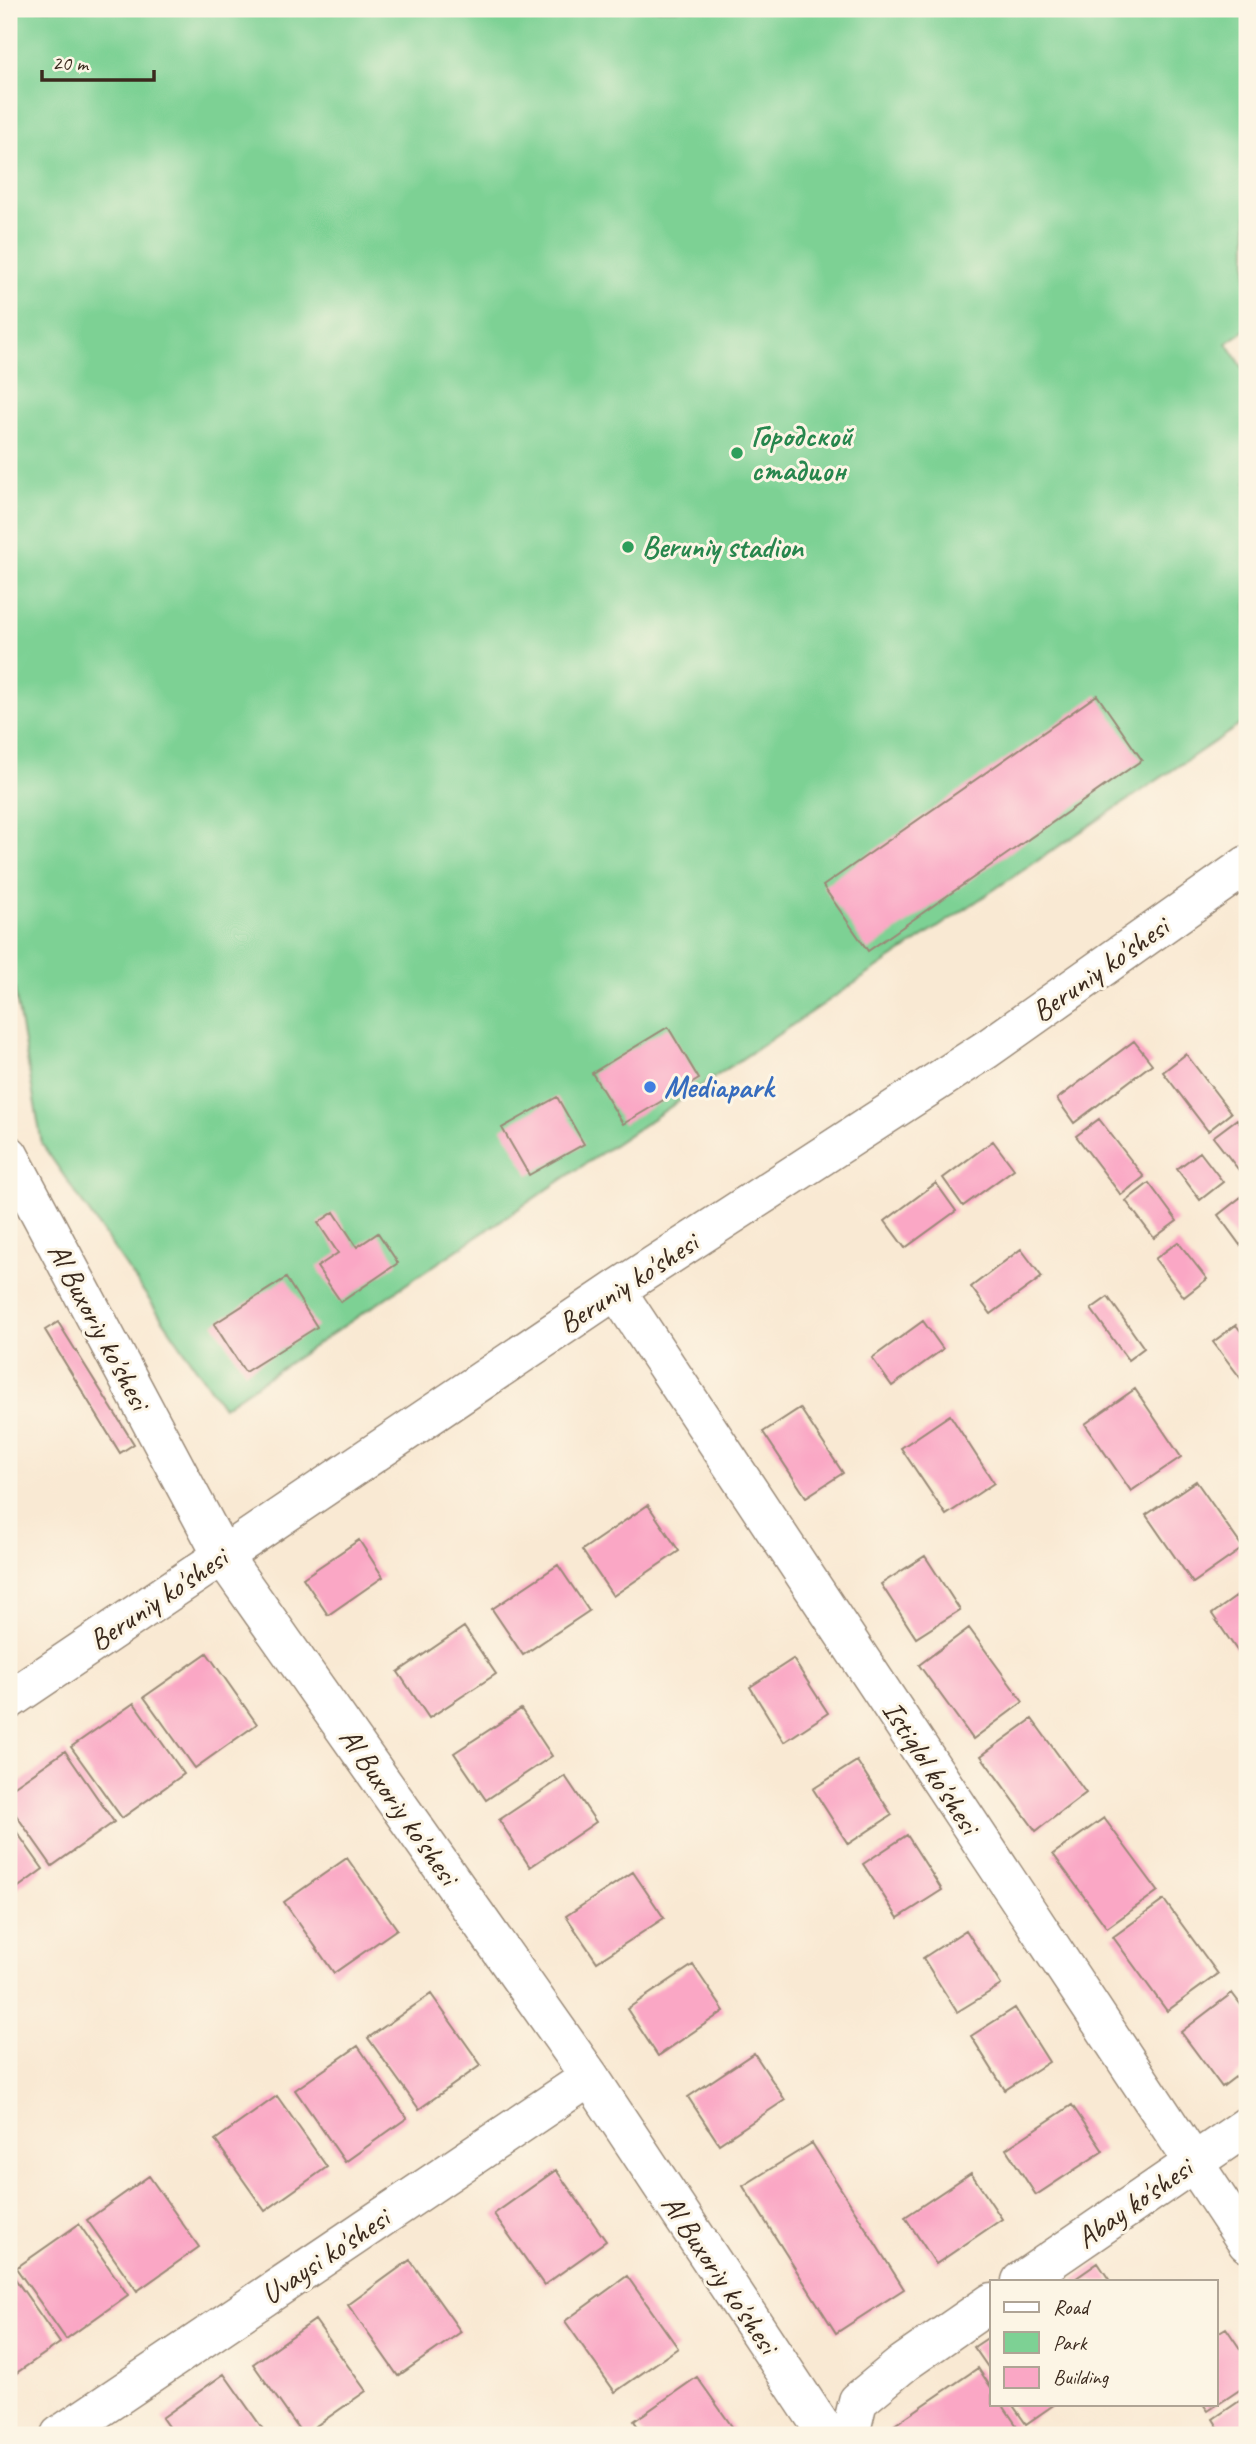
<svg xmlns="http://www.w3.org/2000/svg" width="1256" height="2444" viewBox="0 0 1256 2444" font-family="Caveat,sans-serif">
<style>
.green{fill:#7dd194;stroke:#5c7e59;stroke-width:2}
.building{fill:#faa7c5}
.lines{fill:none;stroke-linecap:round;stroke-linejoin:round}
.minor-casing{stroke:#9a8a78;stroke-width:41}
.minor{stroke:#fff;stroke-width:38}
.leisure-dot{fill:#2e9e5b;stroke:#fcf5e5;stroke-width:2.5}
.shop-dot{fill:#3f7fe0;stroke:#fcf5e5;stroke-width:2.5}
.labels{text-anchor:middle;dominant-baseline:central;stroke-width:6;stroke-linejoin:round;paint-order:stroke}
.leisure-label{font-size:30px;font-weight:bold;fill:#27864d;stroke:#fcf5e5;text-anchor:start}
.street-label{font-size:30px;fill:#3b2a1e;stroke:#fcf5e5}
.shop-label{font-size:30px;font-weight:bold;fill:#366cbe;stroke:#fcf5e5;text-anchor:start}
</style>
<rect width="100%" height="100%" fill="#fcf5e5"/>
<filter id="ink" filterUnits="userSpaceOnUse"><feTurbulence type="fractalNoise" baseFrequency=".0143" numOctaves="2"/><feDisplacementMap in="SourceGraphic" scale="14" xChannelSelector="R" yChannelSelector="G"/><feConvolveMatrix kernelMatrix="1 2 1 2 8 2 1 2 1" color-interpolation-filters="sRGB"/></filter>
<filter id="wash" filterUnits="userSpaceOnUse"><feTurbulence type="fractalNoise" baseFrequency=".00686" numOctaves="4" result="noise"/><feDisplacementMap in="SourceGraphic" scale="28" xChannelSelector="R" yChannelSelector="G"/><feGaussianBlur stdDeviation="1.57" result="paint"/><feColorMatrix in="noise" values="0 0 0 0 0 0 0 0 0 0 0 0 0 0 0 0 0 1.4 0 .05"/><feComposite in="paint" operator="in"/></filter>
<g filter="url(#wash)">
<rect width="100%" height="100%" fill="#f9e9d3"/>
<path class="green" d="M 9,9 L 1247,9 L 1247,329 L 1227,343 L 1247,374 L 1247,720 L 223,1407 L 42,1144 L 9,958 Z"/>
<g id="blocks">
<path class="building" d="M 1097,695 L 1142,760 L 868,951 L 823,886 Z
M 668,1027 L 699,1079 L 623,1124 L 592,1073 Z
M 1134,1041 L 1152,1064 L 1074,1123 L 1057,1099 Z
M 1186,1054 L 1231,1113 L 1208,1131 L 1163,1072 Z
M 557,1097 L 584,1144 L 529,1175 L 502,1128 Z
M 1099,1119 L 1144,1177 L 1121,1195 L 1076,1136 Z
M 1237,1119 L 1247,1133 L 1247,1170 L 1242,1174 L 1213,1137 Z
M 993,1141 L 1014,1169 L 963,1206 L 943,1178 Z
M 1200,1152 L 1223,1182 L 1200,1200 L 1177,1169 Z
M 936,1183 L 956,1211 L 905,1248 L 885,1221 Z
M 1149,1183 L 1177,1221 L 1154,1238 L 1126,1201 Z
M 1241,1197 L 1247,1206 L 1247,1240 L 1240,1245 L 1218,1215 Z
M 334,1212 L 357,1247 L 378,1233 L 398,1263 L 341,1302 L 317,1267 L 338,1253 L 318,1223 Z
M 1178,1242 L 1207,1279 L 1184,1297 L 1155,1259 Z
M 1021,1249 L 1042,1277 L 991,1314 L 971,1287 Z
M 286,1278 L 317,1327 L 245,1372 L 214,1324 Z
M 1108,1297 L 1144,1348 L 1128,1360 L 1091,1309 Z
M 923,1321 L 943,1349 L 892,1386 L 872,1358 Z
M 58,1322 L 134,1444 L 120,1453 L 45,1330 Z
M 1236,1325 L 1247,1339 L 1247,1375 L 1242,1380 L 1213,1342 Z
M 1135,1389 L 1181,1457 L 1131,1491 L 1085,1424 Z
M 800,1408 L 843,1473 L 806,1497 L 763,1432 Z
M 950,1415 L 994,1483 L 946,1515 L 901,1448 Z
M 1196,1481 L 1243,1548 L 1193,1583 L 1146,1515 Z
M 648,1505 L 679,1551 L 613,1596 L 582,1550 Z
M 359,1540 L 383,1577 L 328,1615 L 303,1578 Z
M 925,1556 L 960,1610 L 916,1638 L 881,1584 Z
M 558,1565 L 589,1611 L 523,1655 L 492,1609 Z
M 1247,1589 L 1247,1665 L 1212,1614 Z
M 464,1627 L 496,1674 L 429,1718 L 398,1672 Z
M 969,1628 L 1023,1702 L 973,1739 L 919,1665 Z
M 207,1653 L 257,1724 L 195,1768 L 144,1697 Z
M 793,1659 L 828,1713 L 784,1742 L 750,1687 Z
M 134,1703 L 184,1774 L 122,1818 L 71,1747 Z
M 521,1709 L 552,1756 L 486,1800 L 454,1753 Z
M 1032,1719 L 1086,1793 L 1036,1831 L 981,1756 Z
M 65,1751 L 114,1822 L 52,1866 L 9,1805 L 9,1790 Z
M 857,1761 L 892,1815 L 848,1844 L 813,1789 Z
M 565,1776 L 596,1822 L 530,1867 L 499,1820 Z
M 1104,1818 L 1158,1891 L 1107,1928 L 1053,1854 Z
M 9,1821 L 43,1869 L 9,1894 Z
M 907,1835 L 942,1890 L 898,1918 L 863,1864 Z
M 347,1858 L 397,1929 L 334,1973 L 284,1902 Z
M 633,1872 L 664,1918 L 597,1962 L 566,1916 Z
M 1164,1900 L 1218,1974 L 1167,2011 L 1113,1937 Z
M 966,1930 L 1001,1985 L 957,2012 L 923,1958 Z
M 693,1965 L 724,2011 L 658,2056 L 627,2009 Z
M 1232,1993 L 1247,2013 L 1247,2068 L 1222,2087 L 1181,2032 Z
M 431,1994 L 481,2065 L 419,2109 L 368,2038 Z
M 1015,2008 L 1049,2062 L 1005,2090 L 971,2036 Z
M 358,2046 L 407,2118 L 345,2162 L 295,2090 Z
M 754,2053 L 785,2100 L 719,2144 L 688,2097 Z
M 277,2096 L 327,2167 L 265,2211 L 215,2140 Z
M 1072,2105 L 1103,2151 L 1036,2195 L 1006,2149 Z
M 812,2143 L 904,2289 L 836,2333 L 743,2186 Z
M 556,2170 L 606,2241 L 544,2285 L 494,2214 Z
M 971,2173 L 1002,2219 L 936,2264 L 905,2217 Z
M 149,2176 L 199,2247 L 137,2291 L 87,2220 Z
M 79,2224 L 128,2295 L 66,2339 L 16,2268 Z
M 410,2260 L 461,2332 L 398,2376 L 348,2305 Z
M 1098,2263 L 1110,2281 L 1072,2281 Z
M 9,2270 L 60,2343 L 9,2378 Z
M 627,2276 L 678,2348 L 615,2392 L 565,2321 Z
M 315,2320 L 366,2391 L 303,2435 L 253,2364 Z
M 1226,2328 L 1247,2359 L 1247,2385 L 1208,2411 L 1203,2404 L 1216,2404 L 1216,2334 Z
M 992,2335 L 992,2373 L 974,2347 Z
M 978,2368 L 992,2389 L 992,2404 L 1002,2404 L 1023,2435 L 895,2435 L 890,2428 Z
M 224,2374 L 267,2435 L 174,2435 L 162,2418 Z
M 697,2377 L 738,2435 L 644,2435 L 634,2421 Z
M 1247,2396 L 1247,2435 L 1223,2435 L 1213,2419 Z
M 1012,2404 L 1055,2404 L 1026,2424 Z"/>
</g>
</g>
<g filter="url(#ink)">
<use href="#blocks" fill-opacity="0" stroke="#9a8a78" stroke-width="2"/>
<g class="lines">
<defs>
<path id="minor" d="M 9,1155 L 222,1555 L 590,2077 L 827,2435
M 616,1290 L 1247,2243
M 9,1700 L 616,1290 L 987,1049 L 1247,865
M 1021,2281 L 1247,2126
M 60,2435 L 590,2077
M 850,2435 L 858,2401 L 904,2363 L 992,2302"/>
</defs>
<use href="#minor" class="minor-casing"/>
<use href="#minor" class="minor"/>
</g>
</g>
<g class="leisure-dot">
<circle cx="737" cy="453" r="7"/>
<circle cx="628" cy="547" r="7"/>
</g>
<circle class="shop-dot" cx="650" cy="1087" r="7"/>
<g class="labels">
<g class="leisure-label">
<text x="751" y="436">Городской<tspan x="751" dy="34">стадион</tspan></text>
<text x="642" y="547">Beruniy stadion</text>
</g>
<g class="street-label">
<text transform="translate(1100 969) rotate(-35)">Beruniy ko'shesi</text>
<text transform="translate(628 1283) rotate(-33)">Beruniy ko'shesi</text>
<text transform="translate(99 1326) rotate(62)">Al Buxoriy ko'shesi</text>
<text transform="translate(158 1599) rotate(-34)">Beruniy ko'shesi</text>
<text transform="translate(931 1767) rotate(57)">Istiqlol ko'shesi</text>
<text transform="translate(399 1806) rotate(55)">Al Buxoriy ko'shesi</text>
<text transform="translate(1134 2203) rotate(-35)">Abay ko'shesi</text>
<text transform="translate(325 2256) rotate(-34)">Uvaysi ko'shesi</text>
<text transform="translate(720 2274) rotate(56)">Al Buxoriy ko'shesi</text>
</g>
<g class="shop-label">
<text x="664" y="1087">Mediapark</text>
</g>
</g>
<rect width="1256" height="2444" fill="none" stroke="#fcf5e5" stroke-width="35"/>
<rect x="990" y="2280" width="228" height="126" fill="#fcf5e5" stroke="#afa495" stroke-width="2"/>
<rect x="1004" y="2302" width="35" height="10" fill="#ffffff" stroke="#afa495" stroke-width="2"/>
<text x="1053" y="2314" font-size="21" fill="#3b2a1e">Road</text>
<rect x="1004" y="2332" width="35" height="21" fill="#7dd194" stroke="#afa495" stroke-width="2"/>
<text x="1053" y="2350" font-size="21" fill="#3b2a1e">Park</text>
<rect x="1004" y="2367" width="35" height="21" fill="#faa7c5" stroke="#afa495" stroke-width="2"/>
<text x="1053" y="2384" font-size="21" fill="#3b2a1e">Building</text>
<path d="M42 70v10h112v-10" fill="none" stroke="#3b2a1e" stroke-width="3.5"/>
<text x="52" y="70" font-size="21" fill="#3b2a1e" stroke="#fcf5e5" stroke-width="5" paint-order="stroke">20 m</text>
</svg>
